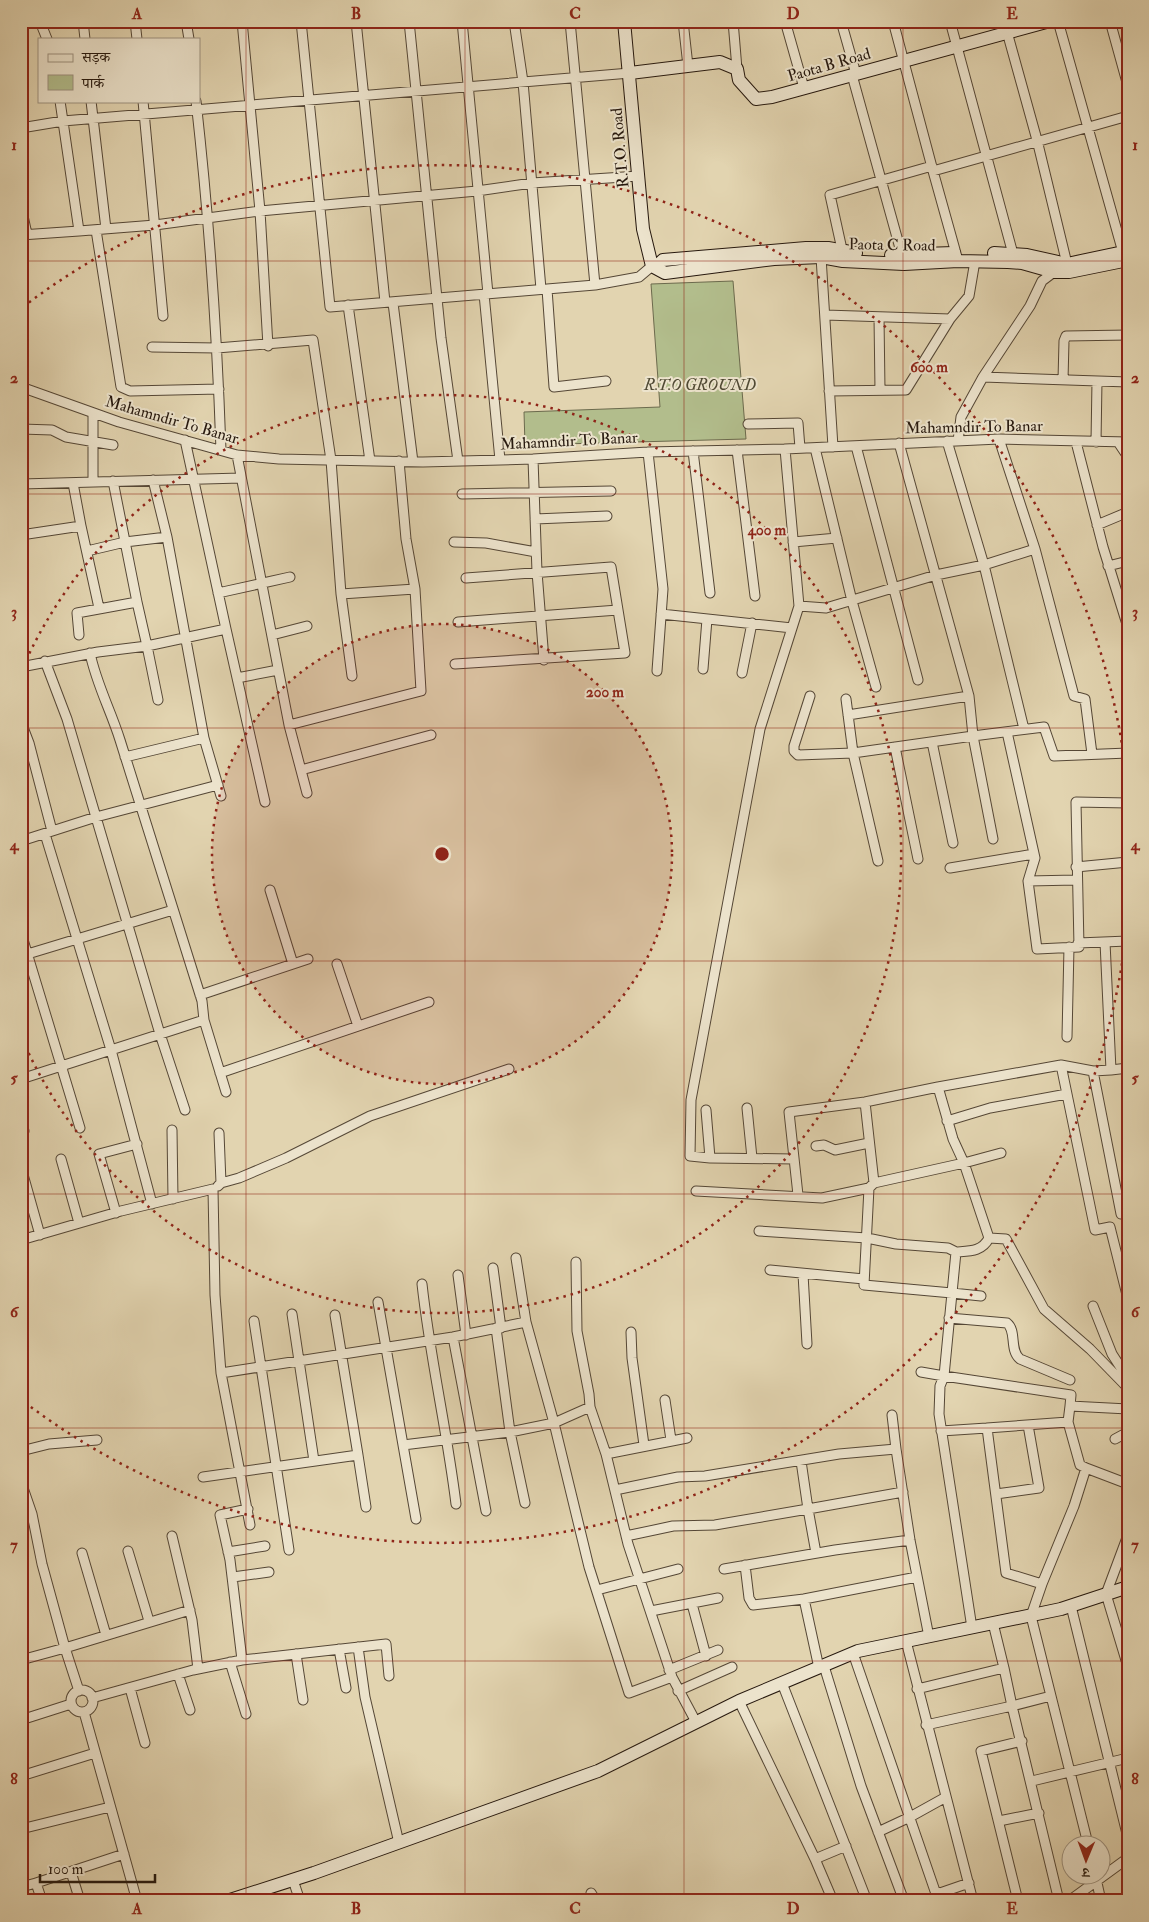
<svg xmlns="http://www.w3.org/2000/svg" width="1149" height="1922" viewBox="0 0 1149 1922" font-family="'IM FELL Double Pica','Noto Serif Devanagari',serif">
<style>
.green{fill:#b2bd8c;stroke:#6c6a4d}
.lines{fill:none;stroke-linecap:round;stroke-linejoin:round}
.street-casing{stroke:#554736;stroke-width:11}
.secondary-casing{stroke:#26180e;stroke-width:14}
.street{stroke:#ece3cc;stroke-width:9}
.secondary{stroke:#ece3cc;stroke-width:12}
.grid{fill:none;stroke:#8f2418;stroke-width:1;stroke-opacity:0.55}
.ring{fill:none;stroke:#8f2418;stroke-width:2.5;stroke-dasharray:2.5 5}
.labels{text-anchor:middle;dominant-baseline:central;stroke-width:4;stroke-linejoin:round;paint-order:stroke}
.street-label{font-size:16px;fill:#26180e;stroke:#ece3cc}
.park-label{font-size:16px;font-style:italic;fill:#504a34;stroke:#ece3cc}
.centre{fill:#8f2418;stroke:#ece3cc;stroke-width:2.5}
.ring-label{font-size:15px;text-anchor:middle;font-weight:bold;fill:#8f2418;stroke:#ece3cc;stroke-width:4;stroke-linejoin:round;paint-order:stroke}
.neatline{fill:none;stroke:#8f2418;stroke-width:2}
.grid-label{font-size:16px;text-anchor:middle;font-weight:bold;fill:#8f2418}
</style>
<rect width="100%" height="100%" fill="#e2d4b0"/>
<filter id="stains"><feTurbulence type="fractalNoise" baseFrequency=".004" numOctaves="4"/><feColorMatrix values="0 0 0 0 .2 0 0 0 0 .09 0 0 0 0 .02 0 0 0 .5 -.17"/></filter>
<radialGradient id="worn" r=".72"><stop offset=".6" stop-color="#630" stop-opacity="0"/><stop offset="1" stop-color="#630" stop-opacity=".3"/></radialGradient>
<path class="green" d="M 733,281 L 746,439 L 525,445 L 524,412 L 660,407 L 651,284 Z"/>
<g class="lines">
<defs>
<path id="street" d="M 83,21 L 85,39
M 135,21 L 137,39
M 186,21 L 189,39
M 242,21 L 260,211 L 268,346
M 301,21 L 330,307 L 595,285 L 639,277 L 652,266
M 356,21 L 385,302
M 409,21 L 441,338 L 458,461
M 462,21 L 488,294
M 514,21 L 523,82 L 541,289
M 570,21 L 595,285
M 683,21 L 688,66
M 733,21 L 737,69
M 785,21 L 804,88
M 841,21 L 856,74
M 893,21 L 933,171 L 1128,116
M 950,21 L 1013,254
M 1004,21 L 1037,140 L 1068,268
M 1058,21 L 1124,256
M 1110,21 L 1128,86
M 47,39 L 41,24 L 52,21
M 852,75 L 903,259
M 60,101 L 79,231 L 155,225 L 260,211 L 477,191 L 532,183 L 639,176
M 91,101 L 106,229
M 143,101 L 163,316
M 196,101 C 209,217 217,333 221,450
M 21,128 L 63,121 L 630,73
M 933,171 L 957,257
M 21,207 L 27,234
M 96,230 L 121,387 L 130,391 L 219,389
M 21,235 L 79,231
M 843,254 L 830,195 L 932,166
M 821,257 L 833,447
M 547,289 L 554,387 L 606,381
M 484,294 L 500,460
M 393,303 L 413,462
M 348,305 L 370,461
M 825,315 L 950,319
M 879,317 L 880,390
M 152,347 L 217,348 L 313,340 L 331,460 L 341,594 L 352,676
M 983,377 L 1128,382
M 1063,380 L 1064,341 L 1066,336 L 1128,335
M 21,387 L 119,422 L 237,455 L 279,459 L 423,462 L 533,459 L 648,452 L 785,449 L 999,439 L 1128,442
M 829,391 L 906,390 L 950,319 L 969,296 L 975,261
M 93,413 L 93,482
M 748,424 L 798,423 L 800,448
M 21,429 L 52,430 L 66,437 L 113,445
M 185,440 L 226,629
M 947,441 L 984,565 L 1035,549 L 999,439
M 958,441 L 961,417 L 983,377 L 1030,306 L 1042,281 L 1054,272
M 1076,442 L 1103,547 L 1126,621 L 1128,621
M 1096,442 L 1097,381
M 1118,442 L 1128,457
M 856,446 L 918,680
M 815,448 L 852,601 L 876,687
M 785,449 L 799,606 L 826,608 L 936,575 L 984,565 L 1024,729
M 737,450 L 755,596
M 693,451 L 710,593
M 648,452 L 663,589 L 657,671
M 237,455 L 289,725 L 307,793
M 533,459 L 537,572 L 544,660
M 153,480 L 167,537 L 204,738 L 221,796
M 113,481 L 137,602
M 73,483 L 81,526
M 21,484 L 241,478
M 462,494 L 611,491
M 535,519 L 607,516
M 1097,525 L 1128,512
M 21,535 L 81,526 L 99,608
M 454,542 L 486,543 L 536,552
M 793,542 L 837,538
M 1035,549 L 1074,696 L 1085,699 L 1092,754
M 87,551 L 125,542 L 167,537
M 1108,566 L 1128,561
M 218,593 L 290,577
M 341,594 L 415,589
M 661,614 L 792,628
M 458,622 L 618,610
M 272,635 L 307,626
M 45,661 L 67,719 L 160,1034 L 185,1110
M 455,664 L 625,653 L 611,567 L 466,578
M 21,667 L 98,652 L 147,646 L 137,602 L 77,613 L 79,635
M 703,669 L 707,619
M 742,673 L 752,623
M 237,678 L 278,670
M 810,696 L 794,746 L 794,751 L 798,755 L 853,753 L 973,736 L 969,696 L 899,443
M 846,699 L 853,753 L 878,861
M 158,700 L 147,646 L 226,629 L 265,802
M 848,715 L 969,696
M 21,722 L 29,743 L 52,831
M 289,725 L 421,691 L 415,589 L 406,539 L 399,461
M 1007,732 L 1035,858 L 1028,881 L 1076,880
M 932,742 L 953,843
M 895,747 L 918,859
M 125,757 L 204,738
M 301,770 L 431,735
M 45,834 L 111,1050 L 152,1204
M 993,839 L 973,736 L 1044,727 L 1054,756 L 1128,753
M 21,841 L 96,817 L 218,785
M 1076,867 L 1128,862
M 950,868 L 1034,854
M 1028,881 L 1037,949 L 1079,947 L 1076,802 L 1128,803
M 270,890 L 293,964
M 21,933 L 80,1128
M 1105,942 L 1111,1070 L 1128,1068
M 1078,943 L 1128,941
M 21,956 L 173,910
M 337,964 L 358,1026
M 200,995 L 308,959
M 204,1020 L 226,1092
M 1067,1037 L 1069,947
M 1061,1065 L 1095,1230 L 1110,1227 L 1128,1299
M 1093,1071 L 1121,1214 L 1128,1213
M 220,1073 L 429,1002
M 21,1079 L 204,1020 L 202,1001 C 174,914 147,827 120,740 C 111,711 96,683 90,653
M 865,1102 L 874,1183
M 747,1108 L 752,1158
M 706,1110 L 710,1158 L 794,1159
M 947,1121 L 990,1108 L 1067,1094
M 21,1123 L 24,1131
M 172,1130 L 173,1199
M 816,1146 L 824,1145 L 835,1150 L 869,1143
M 1001,1153 L 964,1163 L 953,1139 L 938,1087 L 1061,1065 L 1093,1071 L 1111,1070
M 710,1158 L 690,1156 L 691,1100 L 760,729 L 799,606
M 61,1159 L 79,1223
M 22,1171 L 40,1235
M 221,1183 L 239,1178 L 286,1158 L 370,1116 L 509,1069
M 218,1186 L 221,1183 L 219,1133
M 696,1191 L 822,1198 L 869,1188
M 798,1195 L 789,1112 L 865,1102 L 938,1087
M 116,1213 L 99,1154 L 137,1144
M 759,1231 L 867,1238 L 896,1244 L 948,1248 L 956,1252
M 21,1240 L 121,1211 L 213,1189 L 215,1295 L 221,1373 L 250,1525
M 516,1258 L 526,1322
M 576,1262 L 577,1331 L 589,1394 L 590,1407
M 493,1268 L 501,1328
M 770,1270 L 864,1279
M 803,1274 L 807,1344
M 458,1275 L 466,1335
M 422,1284 C 430,1358 447,1430 456,1504
M 981,1296 L 952,1293 L 956,1252 C 969,1251 982,1252 989,1238
M 378,1302 L 403,1445 L 510,1432 L 554,1423 L 589,1567 L 629,1693 L 672,1677
M 1093,1306 L 1112,1354 L 1121,1368 L 1124,1384
M 292,1314 L 314,1461
M 949,1318 L 1007,1323 C 1017,1331 1009,1350 1020,1359 L 1070,1380
M 254,1321 L 289,1550
M 496,1328 L 510,1432 L 525,1503
M 631,1332 L 632,1358 L 644,1445
M 453,1337 L 486,1511
M 921,1372 L 944,1376 L 940,1386 L 939,1414 L 972,1628
M 221,1373 L 453,1337 L 526,1322 L 554,1423 L 590,1407 L 606,1454 L 628,1544 L 672,1677 L 696,1722
M 1128,1388 L 1090,1349 L 1044,1309 L 1006,1239 L 989,1238 L 964,1163 L 874,1183 L 869,1188 L 864,1285 L 952,1293 L 944,1376 L 1071,1395 L 1070,1406 L 1128,1409
M 665,1400 L 671,1440
M 1070,1406 L 1068,1422 L 1080,1465 L 1086,1468
M 892,1415 L 896,1449
M 987,1428 L 1068,1422
M 941,1431 L 987,1428 L 1006,1573 L 1042,1584 L 1031,1616 L 1088,1844
M 1115,1439 L 1128,1432
M 403,1445 L 416,1519
M 21,1451 L 49,1444 L 97,1440
M 606,1454 L 687,1438
M 358,1455 L 366,1507
M 801,1461 L 808,1509 L 903,1492
M 203,1477 L 358,1455 L 335,1315
M 21,1482 L 32,1514 L 42,1564 L 65,1648 L 21,1660
M 615,1490 L 678,1477 L 705,1476 L 839,1454 L 896,1449 L 910,1540 L 929,1637
M 996,1494 L 1039,1488 L 1028,1425
M 1128,1535 L 1106,1594 L 1128,1667
M 172,1536 L 192,1620 L 198,1669
M 626,1536 L 673,1526 L 715,1525 L 808,1509 L 816,1553
M 128,1551 L 149,1621
M 228,1552 L 265,1546
M 82,1553 L 106,1635
M 745,1565 L 749,1598 L 753,1605 L 804,1599
M 724,1569 L 835,1550 L 910,1540
M 233,1577 L 269,1572
M 1042,1584 L 1074,1506 L 1086,1468 L 1128,1484
M 597,1590 L 678,1569
M 692,1604 L 706,1656
M 1071,1606 L 1128,1838
M 651,1611 L 718,1598
M 906,1641 L 973,1901
M 358,1647 L 365,1697 L 399,1843
M 339,1649 L 346,1688
M 853,1653 L 935,1891 L 940,1893 L 969,1883
M 296,1654 L 303,1700
M 242,1660 L 386,1644 L 389,1676
M 230,1662 L 246,1714
M 824,1666 L 861,1786 L 904,1901
M 819,1668 L 804,1599 L 917,1577
M 669,1670 L 718,1650
M 178,1674 L 190,1710
M 782,1683 L 867,1901
M 130,1688 L 145,1743
M 917,1689 L 1004,1668 L 993,1623
M71 1701a11 11 0 1 1 22 0a11 11 0 1 1-22 0Z
M 79,1691 L 65,1648 L 190,1610
M 678,1691 L 732,1667
M 1051,1696 L 1012,1706 L 1059,1901
M 92,1698 L 193,1670 L 242,1660 L 230,1560 L 220,1515 L 248,1509
M 739,1701 L 815,1859 L 846,1846
M 84,1712 L 137,1901
M 21,1720 L 71,1704
M 926,1725 L 1012,1706 L 1004,1668
M 21,1776 L 95,1753
M 1032,1781 L 1128,1758
M 999,1821 L 1039,1813
M 21,1829 L 110,1807
M 878,1832 L 910,1817 L 946,1797
M 815,1859 L 833,1901
M 71,1872 L 80,1901
M 1095,1874 L 1101,1901
M 293,1880 L 300,1901
M 21,1887 L 36,1883
M 591,1893 L 596,1901
M 42,1901 L 36,1883 L 124,1854
M 856,1901 L 865,1896
M 1018,1901 L 981,1751 L 1022,1741
M 1069,1901 L 1128,1858"/>
<path id="secondary" d="M 624,21 L 643,229 L 652,266 L 665,273 L 774,259 L 821,257 L 843,261 L 904,264 L 958,261 L 1008,262 L 1022,263 L 1054,272 L 1069,272 L 1128,260
M 630,73 L 720,62 L 737,69 L 739,80 L 756,99 L 772,97 L 1050,21
M 994,253 L 1027,255 L 1067,264 L 1128,251
M 891,255 L 954,253
M 656,267 L 663,260 L 806,248 L 828,248 L 856,253
M 227,1901 L 314,1873 L 598,1771 L 739,1701 L 858,1651 L 1061,1609 L 1128,1587"/>
</defs>
<use href="#street" class="street-casing"/>
<use href="#secondary" class="secondary-casing"/>
<use href="#street" class="street"/>
<use href="#secondary" class="secondary"/>
</g>
<path class="grid" d="M 246,21 L 246,1901M 465,21 L 465,1901M 684,21 L 684,1901M 903,21 L 903,1901M 21,261 L 1128,261M 21,494 L 1128,494M 21,728 L 1128,728M 21,961 L 1128,961M 21,1194 L 1128,1194M 21,1428 L 1128,1428M 21,1661 L 1128,1661"/>
<circle cx="442" cy="854" r="230" fill="#8f2418" fill-opacity=".12"/>
<g class="ring">
<circle cx="442" cy="854" r="230"/>
<path d="M23 667A459 459 0 1 1 23 1041"/>
<path d="M1127 926A689 689 0 0 1 23 1401M23 307A689 689 0 0 1 1127 782"/>
</g>
<g class="labels">
<g class="street-label">
<text transform="translate(829 65) rotate(-16)">Paota B Road</text>
<text transform="translate(620 148) rotate(-95)">R.T.O. Road</text>
<text transform="translate(892 245) rotate(1)">Paota C Road</text>
<text transform="translate(172 420) rotate(16)">Mahamndir To Banar</text>
<text transform="translate(974 427) rotate(-1)">Mahamndir To Banar</text>
<text transform="translate(569 441) rotate(-3)">Mahamndir To Banar</text>
</g>
<g class="park-label">
<text x="700" y="385">R.T.O GROUND</text>
</g>
</g>
<circle cx="442" cy="854" r="8" class="centre"/>
<g class="ring-label">
<text x="929" y="372">600 m</text>
<text x="767" y="535">400 m</text>
<text x="605" y="697">200 m</text>
</g>
<rect width="1149" height="1922" fill="none" stroke="#e2d4b0" stroke-width="55"/>
<rect x="38" y="38" width="162" height="65" fill="#ece3cc" stroke="#9d9280"/>
<rect x="48" y="54" width="25" height="8" fill="#ece3cc" stroke="#9d9280"/>
<text x="82" y="62" font-size="15" fill="#26180e">सड़क</text>
<rect x="48" y="75" width="25" height="15" fill="#b2bd8c" stroke="#9d9280"/>
<text x="82" y="88" font-size="15" fill="#26180e">पार्क</text>
<g transform="translate(1086 1860) rotate(181)"><circle r="24" fill="#ece3cc" stroke="#9d9280"/>
<path d="M0-4L9 19L0 12L-9 19Z" fill="#8f2418"/>
<text y="-8" font-size="14" font-weight="bold" text-anchor="middle" fill="#26180e">उ</text>
</g>
<path d="M40 1874v8h115v-8" fill="none" stroke="#26180e" stroke-width="2.5"/>
<text x="48" y="1874" font-size="15" fill="#26180e" stroke="#ece3cc" stroke-width="4" paint-order="stroke">100 m</text>
<rect x="28" y="28" width="1094" height="1866" class="neatline"/>
<g class="grid-label">
<text x="137" y="19">A</text>
<text x="356" y="19">B</text>
<text x="575" y="19">C</text>
<text x="793" y="19">D</text>
<text x="1012" y="19">E</text>
<text x="14" y="150">1</text>
<text x="1135" y="150">1</text>
<text x="14" y="383">2</text>
<text x="1135" y="383">2</text>
<text x="14" y="617">3</text>
<text x="1135" y="617">3</text>
<text x="14" y="850">4</text>
<text x="1135" y="850">4</text>
<text x="14" y="1083">5</text>
<text x="1135" y="1083">5</text>
<text x="14" y="1317">6</text>
<text x="1135" y="1317">6</text>
<text x="14" y="1550">7</text>
<text x="1135" y="1550">7</text>
<text x="14" y="1784">8</text>
<text x="1135" y="1784">8</text>
<text x="137" y="1914">A</text>
<text x="356" y="1914">B</text>
<text x="575" y="1914">C</text>
<text x="793" y="1914">D</text>
<text x="1012" y="1914">E</text>
</g>
<rect width="100%" height="100%" filter="url(#stains)"/>
<rect width="100%" height="100%" fill="url(#worn)"/>
</svg>
